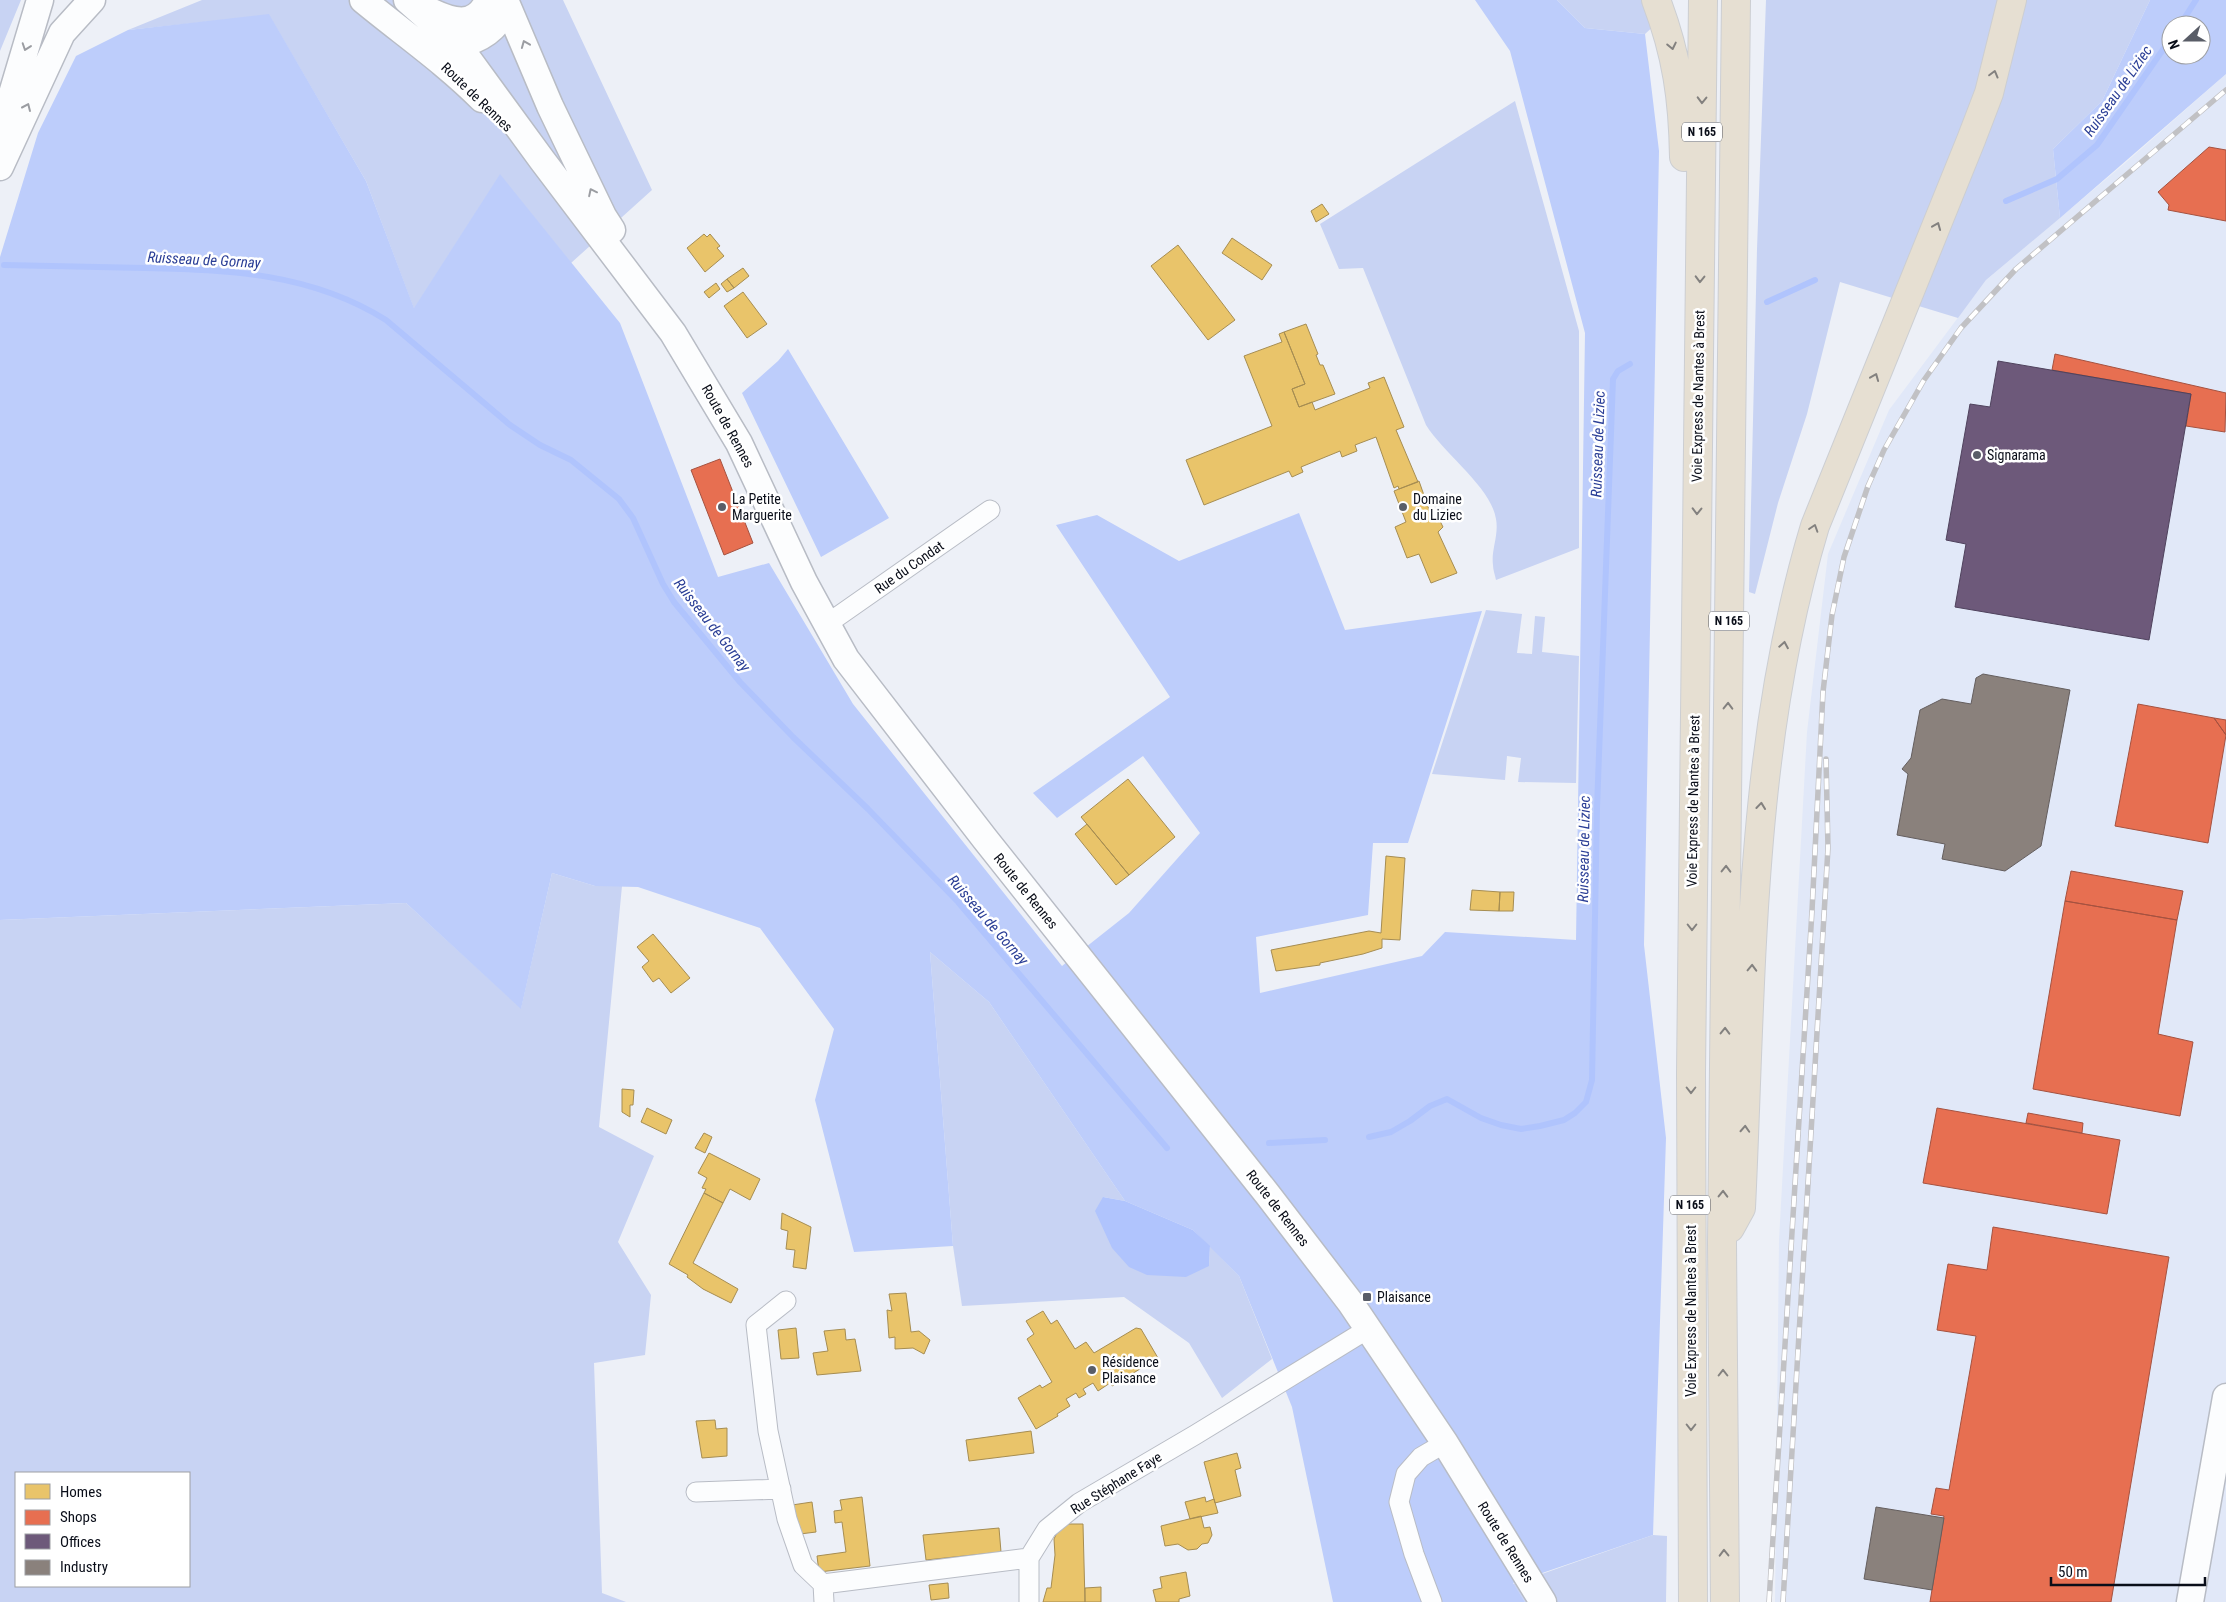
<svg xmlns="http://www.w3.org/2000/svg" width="2226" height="1602" viewBox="0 0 2226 1602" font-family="'Roboto Condensed',sans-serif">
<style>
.built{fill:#e1e8f8}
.green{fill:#c8d3f3;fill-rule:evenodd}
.forest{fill:#bdcdfb;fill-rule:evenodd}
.water{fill:#b0c4fd}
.homes{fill:#e9c46a;stroke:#a68d52}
.shops{fill:#e76f51;stroke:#a55240}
.offices{fill:#6d597a;stroke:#4f425d}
.industry{fill:#8a817c;stroke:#645e5e}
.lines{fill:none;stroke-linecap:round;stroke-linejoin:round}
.stream{stroke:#b0c4fd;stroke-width:6}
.street-casing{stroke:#b8bcc5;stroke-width:21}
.secondary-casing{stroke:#b8bcc5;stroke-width:29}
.highway-casing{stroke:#ccced2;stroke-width:30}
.street{stroke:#fcfdfe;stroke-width:19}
.secondary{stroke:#fcfdfe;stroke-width:26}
.highway{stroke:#e6dfd2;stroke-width:28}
.rail-casing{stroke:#c1c1c4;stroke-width:5.5}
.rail{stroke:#fff;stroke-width:4;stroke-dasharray:11;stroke-linecap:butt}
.oneway{stroke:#9b9da2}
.oneway2{stroke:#83817f}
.poi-dot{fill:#595d67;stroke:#fff;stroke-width:2}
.labels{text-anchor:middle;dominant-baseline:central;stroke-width:5;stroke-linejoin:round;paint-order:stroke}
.shield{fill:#fff;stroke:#54565e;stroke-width:1}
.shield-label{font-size:12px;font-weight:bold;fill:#0a0e19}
.street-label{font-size:14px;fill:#0a0e19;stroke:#fff}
.poi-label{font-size:14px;fill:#0a0e19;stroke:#fff;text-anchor:start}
.water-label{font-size:15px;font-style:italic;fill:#2a3e96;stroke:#fff}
</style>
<rect width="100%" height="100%" fill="#edf0f7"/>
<path class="built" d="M 2226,74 L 2226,1602 L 1775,1602 L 1779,1240 L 1807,732 L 1828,554 L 1889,410 L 1986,280 L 2124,164 Z"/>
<path class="green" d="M 0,0 L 21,0 L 0,51 Z
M 202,0 L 563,0 L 652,190 L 571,263 L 500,175 L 414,309 L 366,181 L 269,15 L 128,30 Z
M 1557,0 L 1672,0 L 1672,9 L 1645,34 L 1585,28 Z
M 1766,0 L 2150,0 L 2102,101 L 2053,149 L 2060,218 L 1986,280 L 1958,318 L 1840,282 L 1807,414 L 1778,503 L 1755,594 L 1749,592 L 1757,249 Z
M 1515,101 L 1579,331 L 1579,548 L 1496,580 C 1495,575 1493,570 1493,565 C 1491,550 1499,535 1496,519 C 1491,487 1444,454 1426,425 L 1363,268 L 1339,269 L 1320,224 Z
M 1486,610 L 1522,614 L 1517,653 L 1532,654 L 1535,616 L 1545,617 L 1542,652 L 1579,656 L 1576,783 L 1518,782 L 1521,758 L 1507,756 L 1505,780 L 1432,774 Z
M 552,873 L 595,886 L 622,886 L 599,1127 L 654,1156 L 618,1242 L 651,1295 L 645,1355 L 594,1363 L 602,1593 L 626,1602 L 0,1602 L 0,920 L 406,903 L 521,1008 ZM 16,1473 L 189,1473 L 189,1586 L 16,1586 Z
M 930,952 L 989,1002 L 1125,1201 L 1103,1197 L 1209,1266 L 1210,1246 L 1239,1276 L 1272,1359 L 1222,1398 L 1189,1343 L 1124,1297 L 962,1306 L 953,1246 Z
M 1653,1535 L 1667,1536 L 1666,1602 L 1525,1602 L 1513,1584 Z"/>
<path class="forest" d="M 1475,0 L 1557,0 L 1585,28 L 1645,34 L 1659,151 L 1644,945 L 1666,1138 L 1653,1535 L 1513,1583 L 1525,1602 L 1333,1602 L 1292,1407 L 1239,1276 L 1193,1230 L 1125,1201 L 989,1002 L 930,952 L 953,1246 L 854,1252 L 815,1100 L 834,1029 L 760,928 L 638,887 L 595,886 L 552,873 L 521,1009 L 406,903 L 0,920 L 0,257 L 38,133 L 76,56 L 128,30 L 269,14 L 366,181 L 414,308 L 500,174 L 620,323 L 718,577 L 769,563 L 853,704 L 1062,966 L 1129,913 L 1200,833 L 1143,756 L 1057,818 L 1033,793 L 1170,697 L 1056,525 L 1097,515 L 1179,561 L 1299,513 L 1345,630 L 1482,611 L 1408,843 L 1373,843 L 1368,915 L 1256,937 L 1260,993 L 1422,956 L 1445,932 L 1576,940 L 1585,333 L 1510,51 Z
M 2150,0 L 2226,0 L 2226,74 L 2060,218 L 2053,149 L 2102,101 ZM 2171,25 L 2201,25 L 2201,55 L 2171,55 Z
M 788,349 L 889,518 L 821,557 L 742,393 L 778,361 Z"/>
<path class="water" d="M 1103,1197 L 1125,1201 L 1193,1230 L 1210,1246 L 1209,1266 L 1186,1277 L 1147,1275 L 1129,1267 L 1112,1248 L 1095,1211 Z"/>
<path class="homes" d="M 1322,204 L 1329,214 L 1316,222 L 1311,211 Z
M 704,234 L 707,237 L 710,234 L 720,246 L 717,248 L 724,256 L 705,272 L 687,248 Z
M 1232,238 L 1272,265 L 1262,280 L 1222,253 Z
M 1178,245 L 1235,320 L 1208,340 L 1151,266 Z
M 743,268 L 749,276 L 734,288 L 727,279 Z
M 727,279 L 734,288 L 727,292 L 721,284 Z
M 716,283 L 720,289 L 709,298 L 704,292 Z
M 743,292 L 767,324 L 747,338 L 724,306 Z
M 1306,324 L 1318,354 L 1316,355 L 1320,365 L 1323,365 L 1335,394 L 1299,407 L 1292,389 L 1305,384 L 1284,332 Z
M 1284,332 L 1305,384 L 1292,389 L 1299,407 L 1312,402 L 1315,410 L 1370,388 L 1368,383 L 1384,377 L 1404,427 L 1396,430 L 1418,482 L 1399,489 L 1398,486 L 1394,488 L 1376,437 L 1355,445 L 1357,451 L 1342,457 L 1340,451 L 1301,467 L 1303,472 L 1292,477 L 1289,471 L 1204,505 L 1186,460 L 1272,426 L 1244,356 L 1282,342 L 1279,334 Z
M 1419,481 L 1433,521 L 1440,521 L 1443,527 L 1438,532 L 1457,573 L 1431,583 L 1419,554 L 1407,558 L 1395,527 L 1406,522 L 1394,491 Z
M 1128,779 L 1175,837 L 1129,875 L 1081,817 Z
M 1087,824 L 1129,875 L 1116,885 L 1075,834 Z
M 1386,856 L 1405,858 L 1400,940 L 1382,939 L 1382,948 L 1363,954 L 1320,963 L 1320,965 L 1276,971 L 1271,950 L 1369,931 L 1381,933 Z
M 1472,890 L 1500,892 L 1499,911 L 1470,910 Z
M 1500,892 L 1514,892 L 1513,911 L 1499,911 Z
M 653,934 L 690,978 L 671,993 L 659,978 L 653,982 L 642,967 L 649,961 L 637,947 Z
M 622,1089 L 634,1090 L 633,1105 L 630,1105 L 630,1117 L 622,1112 Z
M 647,1108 L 672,1120 L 666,1134 L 641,1122 Z
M 704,1133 L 712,1137 L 705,1153 L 695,1148 Z
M 709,1153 L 760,1179 L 750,1200 L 730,1189 L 723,1203 L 704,1193 L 706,1189 L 702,1188 L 707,1178 L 698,1173 Z
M 704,1193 L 723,1203 L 693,1263 L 738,1289 L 731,1303 L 703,1289 L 687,1277 L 688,1275 L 669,1264 Z
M 782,1213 L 811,1227 L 806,1269 L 793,1267 L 795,1250 L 786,1249 L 788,1231 L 781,1229 Z
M 906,1293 L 911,1332 L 919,1331 L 930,1340 L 924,1354 L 913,1348 L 895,1349 L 895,1337 L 889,1338 L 887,1310 L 892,1311 L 889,1294 Z
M 1043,1311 L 1051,1324 L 1057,1320 L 1075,1349 L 1086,1342 L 1094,1353 L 1136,1328 L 1141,1329 L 1158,1358 L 1112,1386 L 1110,1383 L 1098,1391 L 1093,1383 L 1083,1389 L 1086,1394 L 1079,1398 L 1076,1393 L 1066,1399 L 1070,1406 L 1057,1414 L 1058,1416 L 1036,1429 L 1018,1398 L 1040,1385 L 1042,1388 L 1052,1382 L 1027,1339 L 1034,1334 L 1026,1321 Z
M 796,1328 L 799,1358 L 781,1359 L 778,1330 Z
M 845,1329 L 846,1340 L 855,1339 L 861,1371 L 817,1375 L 813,1353 L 828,1351 L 824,1331 Z
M 715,1420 L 716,1429 L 727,1428 L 727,1456 L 702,1458 L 696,1421 Z
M 1031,1431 L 1034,1453 L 969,1461 L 966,1440 Z
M 1237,1453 L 1241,1468 L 1235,1470 L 1241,1496 L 1215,1503 L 1204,1462 Z
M 862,1497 L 870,1566 L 819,1572 L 817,1556 L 846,1552 L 842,1522 L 835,1523 L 834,1511 L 842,1510 L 840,1500 Z
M 1205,1497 L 1206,1502 L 1214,1499 L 1218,1513 L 1190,1519 L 1185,1502 Z
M 812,1502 L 816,1532 L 800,1534 L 792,1505 Z
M 1201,1516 L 1204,1528 L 1210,1527 L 1212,1535 L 1208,1543 L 1202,1544 L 1197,1549 L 1188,1550 L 1178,1544 L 1165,1546 L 1161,1526 Z
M 1061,1524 L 1083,1524 L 1085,1602 L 1043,1602 L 1047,1588 L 1051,1588 L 1055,1555 L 1054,1539 Z
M 999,1528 L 1001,1552 L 926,1560 L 923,1535 Z
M 1186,1572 L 1190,1596 L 1179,1599 L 1179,1602 L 1156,1602 L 1153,1590 L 1162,1588 L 1160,1577 Z
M 948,1583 L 949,1598 L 931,1600 L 929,1585 Z
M 1101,1587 L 1101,1602 L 1085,1602 L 1085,1588 Z"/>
<path class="shops" d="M 2209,147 L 2226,150 L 2226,221 L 2168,210 L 2169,205 L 2158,192 Z
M 2055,354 L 2226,393 L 2225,432 L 2186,426 L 2191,394 L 2052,370 Z
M 720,459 L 753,543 L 724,555 L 691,470 Z
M 2138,704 L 2214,718 L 2226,735 L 2208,843 L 2115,826 Z
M 2214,718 L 2226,720 L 2226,735 Z
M 2071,871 L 2183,891 L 2177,920 L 2065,901 Z
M 2065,901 L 2177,920 L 2158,1034 L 2193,1042 L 2180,1116 L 2033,1089 Z
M 1937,1108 L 2120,1140 L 2107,1214 L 1923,1183 Z
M 2028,1113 L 2083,1123 L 2082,1133 L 2026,1123 Z
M 1993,1227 L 2169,1257 L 2111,1602 L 1930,1602 L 1944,1516 L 1931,1514 L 1936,1488 L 1949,1490 L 1976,1336 L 1937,1330 L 1948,1264 L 1987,1270 Z"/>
<path class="offices" d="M 1998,361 L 2191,394 L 2149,640 L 1955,607 L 1966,544 L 1946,540 L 1970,404 L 1990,407 Z"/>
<path class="industry" d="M 1983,674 L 2070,690 L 2041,846 L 2005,871 L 1942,859 L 1945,844 L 1897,835 L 1908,774 L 1902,769 L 1911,758 L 1920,710 L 1942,699 L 1971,704 L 1976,678 Z
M 1876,1507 L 1944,1518 L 1932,1590 L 1864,1579 Z"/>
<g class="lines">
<path class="stream" d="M 2180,25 L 2196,0
M 2006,201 L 2057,179 L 2097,145 L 2171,38
M 4,265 C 51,266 98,267 145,268 C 230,270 311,273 386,320 L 510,425 L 540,445 L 571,460 L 619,499 L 633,518 L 663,584 L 674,602 L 740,682 L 793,737 L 868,809 L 958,902 L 1167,1148
M 1767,302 L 1815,280
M 1369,1137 L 1391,1132 L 1410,1121 L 1430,1106 L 1447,1099 L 1481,1118 L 1501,1125 L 1521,1129 L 1540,1126 L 1564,1120 L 1575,1113 L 1586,1102 L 1592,1080 L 1597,808 L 1613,379 L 1618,371 L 1630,364
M 1269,1143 L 1325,1140"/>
<defs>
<path id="street" d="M 827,624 L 990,510
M 786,1301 L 756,1325 L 768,1431 L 787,1519 L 803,1565 L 823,1584
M 696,1492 L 781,1489
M 824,1602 L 823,1584 L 1029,1558 L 1047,1529 L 1079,1503 L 1195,1435 L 1368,1329
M 1029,1602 L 1029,1558
M 1432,1602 L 1414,1554 L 1399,1502 L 1406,1474 L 1421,1457 L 1445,1443"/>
<path id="secondary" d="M 363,0 C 403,33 445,62 482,99
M 407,0 L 458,45 L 542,160 L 673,333 L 739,443 L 804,582 L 846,659 L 985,839 L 1268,1195 L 1350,1302 L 1445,1443 L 1543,1602
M 505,0 L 550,106 L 603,216 L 612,230
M 428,10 C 450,21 476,30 488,0
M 444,43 C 460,50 487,36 497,23 C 501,17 503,7 505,0
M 0,134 L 40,0
M 0,167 L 62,33 L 92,0
M 2190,1602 L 2226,1397"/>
<path id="highway" d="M 1656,0 C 1677,55 1683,99 1684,157
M 1730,1228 L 1741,1208 C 1752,978 1748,748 1815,526 L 1971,140 L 1989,93 L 2012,0
M 1693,1602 L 1691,1073 L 1703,0
M 1725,1602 L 1722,1243 L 1736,0"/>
</defs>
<use href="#street" class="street-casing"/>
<use href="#secondary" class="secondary-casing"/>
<use href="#highway" class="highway-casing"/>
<use href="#street" class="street"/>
<use href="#secondary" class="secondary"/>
<use href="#highway" class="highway"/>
<defs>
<path id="rail" d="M 1769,1602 L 1812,911 L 1823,692 L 1832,615 L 1844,557 L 1868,486 L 1884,450 L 1924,380 L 1961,328 L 2016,269 L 2226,90
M 1783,1602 L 1828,848 L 1826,759"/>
</defs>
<use href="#rail" class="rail-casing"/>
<use href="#rail" class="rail"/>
</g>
<defs><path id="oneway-chevron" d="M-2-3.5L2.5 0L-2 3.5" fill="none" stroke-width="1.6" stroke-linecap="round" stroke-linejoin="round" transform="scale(1.25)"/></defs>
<g class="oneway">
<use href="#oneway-chevron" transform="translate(525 44) rotate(-112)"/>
<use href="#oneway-chevron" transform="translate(26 47) rotate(109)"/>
<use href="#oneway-chevron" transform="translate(27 107) rotate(-66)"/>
<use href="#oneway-chevron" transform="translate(592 192) rotate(-116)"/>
</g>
<g class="oneway2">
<use href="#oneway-chevron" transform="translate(1672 46) rotate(78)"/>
<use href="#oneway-chevron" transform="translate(1994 74) rotate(-75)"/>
<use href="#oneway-chevron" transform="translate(1702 100) rotate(91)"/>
<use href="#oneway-chevron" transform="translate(1937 226) rotate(-68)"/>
<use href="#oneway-chevron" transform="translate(1700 279) rotate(91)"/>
<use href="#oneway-chevron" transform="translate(1875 377) rotate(-68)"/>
<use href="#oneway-chevron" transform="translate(1697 511) rotate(91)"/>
<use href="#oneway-chevron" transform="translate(1814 528) rotate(-72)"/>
<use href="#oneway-chevron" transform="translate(1784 645) rotate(-80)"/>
<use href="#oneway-chevron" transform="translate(1728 706) rotate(-89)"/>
<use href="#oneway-chevron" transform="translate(1761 806) rotate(-84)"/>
<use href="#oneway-chevron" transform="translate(1726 869) rotate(-89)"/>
<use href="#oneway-chevron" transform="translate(1692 927) rotate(90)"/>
<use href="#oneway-chevron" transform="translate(1752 968) rotate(-88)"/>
<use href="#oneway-chevron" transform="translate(1725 1031) rotate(-89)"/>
<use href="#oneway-chevron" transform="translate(1691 1090) rotate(90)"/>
<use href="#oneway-chevron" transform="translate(1745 1129) rotate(-87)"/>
<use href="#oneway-chevron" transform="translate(1723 1194) rotate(-89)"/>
<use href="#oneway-chevron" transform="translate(1723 1373) rotate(-90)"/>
<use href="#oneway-chevron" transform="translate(1691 1427) rotate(90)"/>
<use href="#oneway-chevron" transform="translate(1724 1553) rotate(-91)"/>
</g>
<g class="poi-dot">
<circle cx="1977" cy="455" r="5"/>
<circle cx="722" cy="507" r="5"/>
<circle cx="1403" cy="507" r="5"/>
<rect x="1362" y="1292" width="10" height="10" rx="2.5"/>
<circle cx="1092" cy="1370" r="5"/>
</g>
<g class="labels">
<g class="shield">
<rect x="1682" y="122.5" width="40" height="19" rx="4"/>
<rect x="1709" y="611.5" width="40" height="19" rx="4"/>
<rect x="1670" y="1195.5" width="40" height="19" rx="4"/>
</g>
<g class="shield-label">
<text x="1702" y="132">N 165</text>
<text x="1729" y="621">N 165</text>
<text x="1690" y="1205">N 165</text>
</g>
<g class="street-label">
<text transform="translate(477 97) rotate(44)">Route de Rennes</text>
<text transform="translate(1698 396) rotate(-89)">Voie Express de Nantes à Brest</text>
<text transform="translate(728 426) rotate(61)">Route de Rennes</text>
<text transform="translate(909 567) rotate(-35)">Rue du Condat</text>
<text transform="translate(1693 801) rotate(-89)">Voie Express de Nantes à Brest</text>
<text transform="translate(1026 891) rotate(51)">Route de Rennes</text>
<text transform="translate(1278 1208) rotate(52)">Route de Rennes</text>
<text transform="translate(1691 1311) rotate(-90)">Voie Express de Nantes à Brest</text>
<text transform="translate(1116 1483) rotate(-32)">Rue Stéphane Faye</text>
<text transform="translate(1506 1542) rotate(58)">Route de Rennes</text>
</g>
<g class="poi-label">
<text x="1987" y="455">Signarama</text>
<text x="732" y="499">La Petite<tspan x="732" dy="16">Marguerite</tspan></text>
<text x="1413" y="499">Domaine<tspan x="1413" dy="16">du Liziec</tspan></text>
<text x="1377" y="1297">Plaisance</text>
<text x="1102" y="1362">Résidence<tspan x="1102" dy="16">Plaisance</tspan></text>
</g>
<g class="water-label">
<text transform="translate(2118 91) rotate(-55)">Ruisseau de Liziec</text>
<text transform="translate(204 260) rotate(3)">Ruisseau de Gornay</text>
<text transform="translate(1598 444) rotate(-88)">Ruisseau de Liziec</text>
<text transform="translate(712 625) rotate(52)">Ruisseau de Gornay</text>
<text transform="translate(1584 849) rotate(-89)">Ruisseau de Liziec</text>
<text transform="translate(988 920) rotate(49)">Ruisseau de Gornay</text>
</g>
</g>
<rect x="15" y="1472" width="175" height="115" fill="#ffffff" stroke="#9d9fa3"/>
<rect x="25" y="1484" width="25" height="15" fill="#e9c46a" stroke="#9d9fa3"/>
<text x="60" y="1497" font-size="15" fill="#0a0e19">Homes</text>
<rect x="25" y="1510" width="25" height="15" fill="#e76f51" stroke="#9d9fa3"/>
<text x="60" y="1522" font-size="15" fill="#0a0e19">Shops</text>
<rect x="25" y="1534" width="25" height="15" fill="#6d597a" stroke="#9d9fa3"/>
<text x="60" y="1547" font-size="15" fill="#0a0e19">Offices</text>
<rect x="25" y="1560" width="25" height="15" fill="#8a817c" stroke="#9d9fa3"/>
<text x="60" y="1572" font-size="15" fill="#0a0e19">Industry</text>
<g transform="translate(2186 40) rotate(249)"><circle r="24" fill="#ffffff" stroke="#9d9fa3"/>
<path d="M0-4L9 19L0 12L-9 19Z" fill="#595d67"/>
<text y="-8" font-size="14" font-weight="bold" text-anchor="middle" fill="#0a0e19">N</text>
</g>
<path d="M2051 1577v8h154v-8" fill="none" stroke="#0a0e19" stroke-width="2.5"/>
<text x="2058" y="1577" font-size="15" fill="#0a0e19" stroke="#ffffff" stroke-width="4" paint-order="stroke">50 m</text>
</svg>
